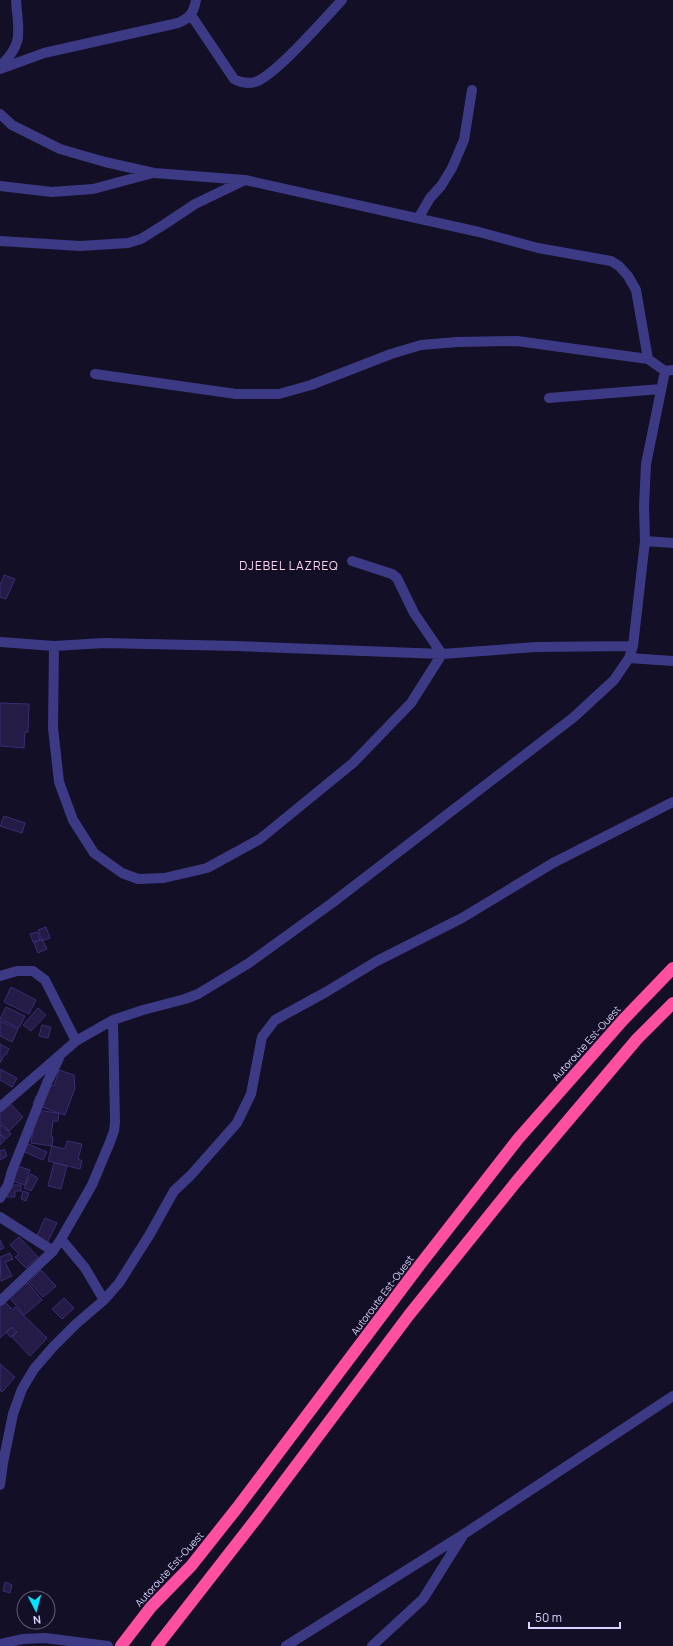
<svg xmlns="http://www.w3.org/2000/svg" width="673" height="1646" viewBox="0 0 673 1646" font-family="Manrope,sans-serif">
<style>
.building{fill:#241b47;stroke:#3b2d73}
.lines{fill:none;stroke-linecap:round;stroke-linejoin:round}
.minor{stroke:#3d3a85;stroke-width:10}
.highway{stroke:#ff4fa3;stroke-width:12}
.labels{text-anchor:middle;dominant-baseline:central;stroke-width:3.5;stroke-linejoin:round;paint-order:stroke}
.street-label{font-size:10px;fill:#d9d4ff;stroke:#130f26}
.quarter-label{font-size:12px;letter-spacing:1px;fill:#ffd6f0;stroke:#130f26}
</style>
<rect width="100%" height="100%" fill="#130f26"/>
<path class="building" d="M 4,575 L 15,579 L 6,599 L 0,597 L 0,585 Z
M 0,703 L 29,704 L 28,732 L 25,732 L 24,748 L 0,746 Z
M 4,816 L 25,823 L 22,833 L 0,826 Z
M 46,927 L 50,938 L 42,941 L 38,930 Z
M 37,932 L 40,940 L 33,942 L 30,934 Z
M 42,939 L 47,949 L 38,953 L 34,943 Z
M 11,987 L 36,1000 L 29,1014 L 4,1002 Z
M 6,1007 L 25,1016 L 19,1028 L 0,1019 Z
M 38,1008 L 46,1015 L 31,1031 L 23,1025 Z
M 0,1021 L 18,1029 L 12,1042 L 0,1036 Z
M 42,1025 L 51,1027 L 48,1038 L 39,1036 Z
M 0,1044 L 9,1049 L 6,1055 L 5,1054 L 0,1063 Z
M 0,1069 L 17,1078 L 12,1087 L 0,1080 Z
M 59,1070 L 74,1075 L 75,1088 L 65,1115 L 33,1104 L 36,1096 L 42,1096 L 47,1083 L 54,1086 Z
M 10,1103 L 23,1117 L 9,1131 L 0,1122 L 0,1113 Z
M 36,1110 L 59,1113 L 58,1121 L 53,1121 L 51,1137 L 53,1137 L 52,1146 L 31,1143 Z
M 0,1124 L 11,1134 L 6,1139 L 0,1134 Z
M 1,1135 L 5,1140 L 0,1145 L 0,1136 Z
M 21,1141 L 47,1152 L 43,1160 L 18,1149 Z
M 67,1141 L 82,1144 L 78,1159 L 82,1161 L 80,1169 L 48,1161 L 52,1146 L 65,1149 Z
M 4,1149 L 7,1156 L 0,1160 L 0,1151 Z
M 54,1163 L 67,1166 L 61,1189 L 48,1186 Z
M 11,1164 L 30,1170 L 25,1185 L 12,1181 Z
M 31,1174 L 38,1178 L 31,1191 L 24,1188 Z
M 7,1185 L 21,1185 L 21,1191 L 15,1191 L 15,1197 L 7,1197 Z
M 23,1191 L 29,1193 L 26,1201 L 21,1199 Z
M 45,1218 L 57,1223 L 47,1243 L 36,1238 Z
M 19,1237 L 38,1257 L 26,1268 L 15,1257 L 19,1254 L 10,1245 Z
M 0,1240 L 4,1248 L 0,1250 Z
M 10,1253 L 13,1259 L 5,1262 L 12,1276 L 1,1281 L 0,1257 Z
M 41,1270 L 56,1286 L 43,1297 L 29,1282 Z
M 27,1282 L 42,1300 L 24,1315 L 9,1297 Z
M 64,1298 L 74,1308 L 62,1319 L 52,1309 Z
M 3,1300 L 13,1310 L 15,1307 L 47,1338 L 30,1356 L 12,1337 L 17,1332 L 12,1327 L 0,1338 L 0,1303 Z
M 11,1328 L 16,1333 L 10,1337 L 6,1332 Z
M 0,1364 L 15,1377 L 2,1392 L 0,1390 Z
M 5,1582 L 12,1585 L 10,1593 L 3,1591 Z"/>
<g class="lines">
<path class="minor" d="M 191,15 L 234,79 C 241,83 247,84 255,82 C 275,76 325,18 342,0
M 0,66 C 25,43 18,31 16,0
M 0,69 L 44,53 L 178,23 C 190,18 194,12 196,0
M 0,114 L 12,125 L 60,149 L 105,162 L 154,173 L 245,180 L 479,232 L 538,248 L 611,261 L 619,266 L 628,276 L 636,290 L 648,359 L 665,371
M 0,186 L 52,192 L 93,189 L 153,173
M 419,217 L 430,198 L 441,186 L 452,168 L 464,140 L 472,90
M 0,241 L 80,246 L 128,243 L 141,239 L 165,224 L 195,204 L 245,180
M 95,374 L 236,394 L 279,394 L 311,385 L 391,354 L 421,345 L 457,342 L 517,341 L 648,359
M 549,398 L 661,389
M 645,541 L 673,543
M 0,642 L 54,646 L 104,643 L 236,646 L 442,654 L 536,647 L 633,646
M 54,646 L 53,728 L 59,782 L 73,820 L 94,853 L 122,873 L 138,879 L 164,878 L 207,868 L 260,839 L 353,763 L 411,703 L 442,654 L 414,613 L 397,578 L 392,574 L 352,561
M 629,658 L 673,661
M 0,976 L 17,971 L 33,971 L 45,980 L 76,1041
M 0,1107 L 76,1041 L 113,1020 L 143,1010 L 185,999 L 198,994 L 249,963 L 332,903 L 574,717 L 614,680 L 629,658 L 633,646 L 645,541 L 644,506 L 646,464 L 665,371 L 673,370
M 0,1198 L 8,1185 L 12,1171 L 47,1083 L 59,1058
M 0,1217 L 53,1251
M 61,1239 L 85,1268 L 104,1300
M 0,1301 L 53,1251 L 61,1239 L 92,1185 L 110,1142 L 114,1131 L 115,1122 L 113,1020
M 0,1485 L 3,1463 L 13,1414 L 22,1389 L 34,1369 L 53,1347 L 76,1324 L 104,1300 L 119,1283 L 150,1234 L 174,1191 L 191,1175 L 237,1123 L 251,1094 L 262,1037 L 275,1020 L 326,992 L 377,961 L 462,918 L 553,863 L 673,802
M 0,1644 L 23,1639 L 45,1638 L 108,1646
M 286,1646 L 464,1534 L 673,1396
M 372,1646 L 423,1599 L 462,1537"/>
<path class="highway" d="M 121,1646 L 151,1607 L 191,1566 L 237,1508 L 419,1266 L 518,1139 L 623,1020 L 673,968
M 157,1646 L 256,1519 L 409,1315 L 516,1182 L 637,1039 L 673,1003"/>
</g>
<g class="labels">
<g class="street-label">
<text transform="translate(586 1043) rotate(-48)">Autoroute Est-Ouest</text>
<text transform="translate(382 1295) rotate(-53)">Autoroute Est-Ouest</text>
<text transform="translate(169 1569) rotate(-48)">Autoroute Est-Ouest</text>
</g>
<g class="quarter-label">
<text x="289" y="565">DJEBEL LAZREQ</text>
</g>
</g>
<g transform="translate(36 1610) rotate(174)"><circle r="19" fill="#130f26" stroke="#625e7d"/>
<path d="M0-3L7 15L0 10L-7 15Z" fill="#00e5ff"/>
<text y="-6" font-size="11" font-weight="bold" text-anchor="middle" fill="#d9d4ff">N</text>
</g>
<path d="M529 1622v6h91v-6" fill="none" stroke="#d9d4ff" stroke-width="2"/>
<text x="535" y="1622" font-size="12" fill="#d9d4ff" stroke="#130f26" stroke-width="3" paint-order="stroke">50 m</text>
</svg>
